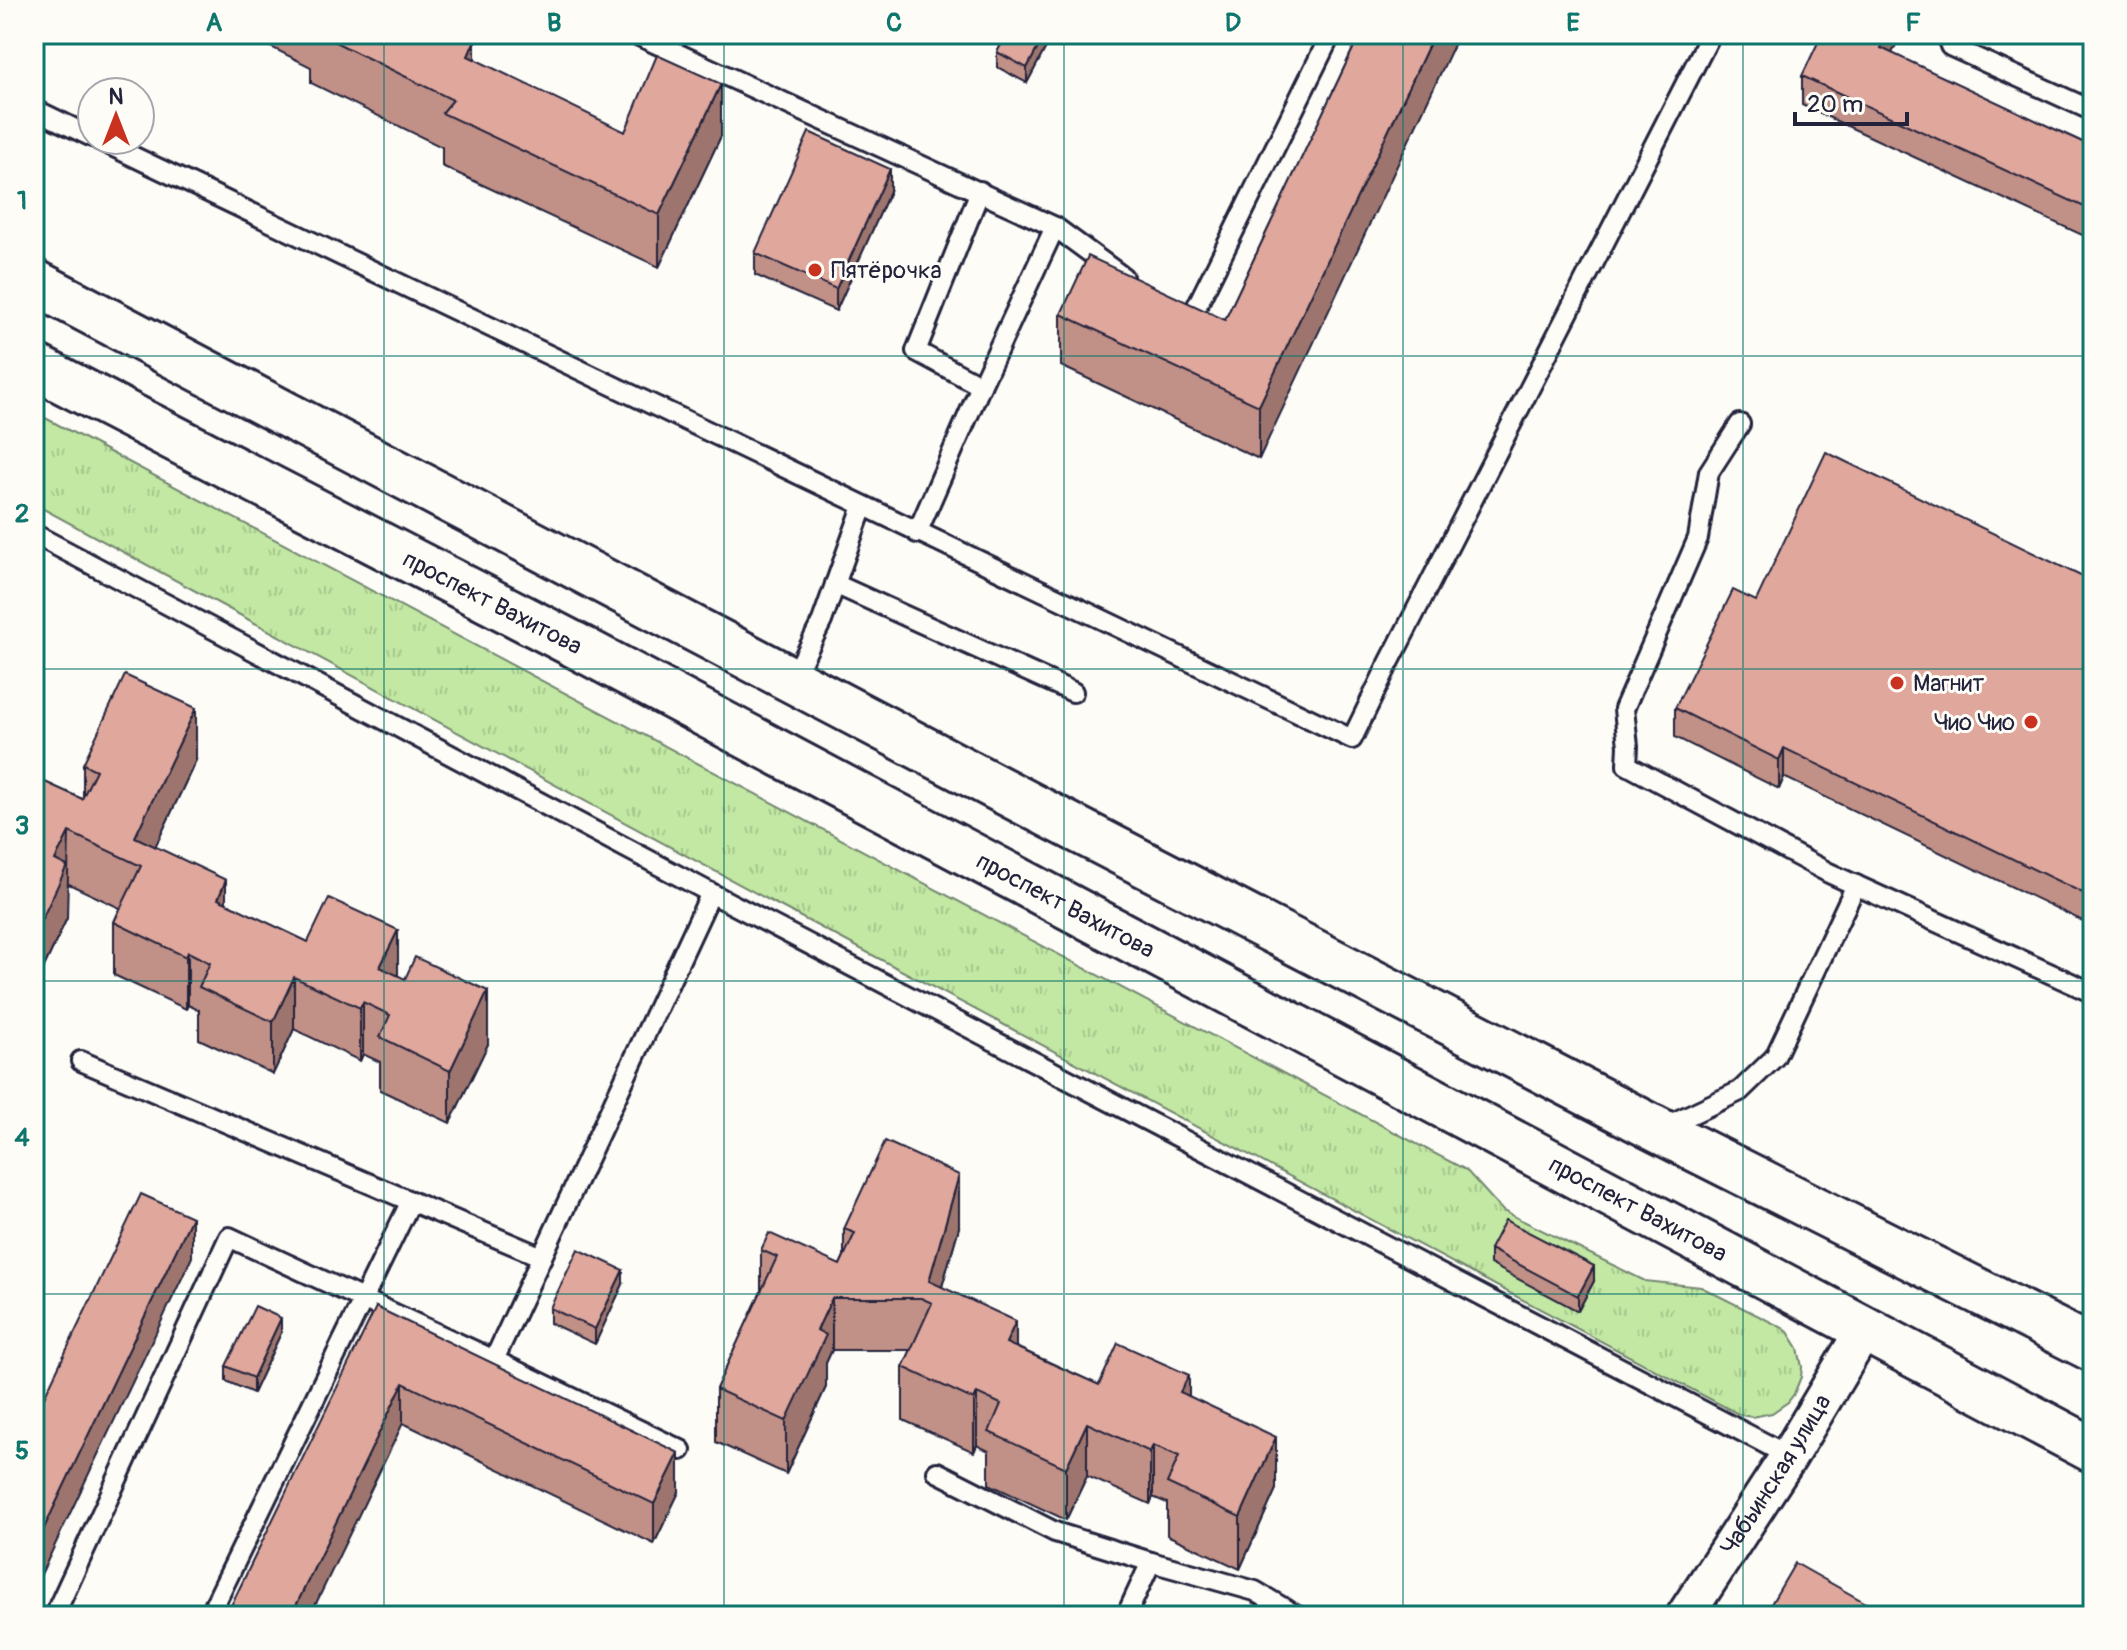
<svg xmlns="http://www.w3.org/2000/svg" width="2127" height="1650" viewBox="0 0 2127 1650" font-family="Pangolin,sans-serif">
  <defs>
    <pattern id="grass-tufts" width="24" height="20" patternUnits="userSpaceOnUse" patternTransform="scale(2)"><rect width="24" height="20" fill="#c2e8a3"/><path d="M3 7l-1-3M5 7V3M7 7l1-3M15 17l-1-3M17 17v-4M19 17l1-3" fill="none" stroke="#a6c78d"/></pattern>
  </defs>
  <rect width="100%" height="100%" fill="#fdfcf7"/>
  <filter id="ink" filterUnits="userSpaceOnUse"><feTurbulence type="fractalNoise" baseFrequency=".0125" numOctaves="2"/><feDisplacementMap in="SourceGraphic" scale="16" xChannelSelector="R" yChannelSelector="G"/><feConvolveMatrix kernelMatrix="1 2 1 2 8 2 1 2 1" color-interpolation-filters="sRGB"/></filter>
  <g filter="url(#ink)">
    <!-- grass -->
    <polygon fill="url(#grass-tufts)" stroke="#72856f" stroke-width="2" points="34,412 1466,1170 1503,1211 1645,1281 1701,1287 1783,1328 1788,1332 1798,1348 1802,1367 1801,1377 1794,1394 1788,1402 1772,1413 1752,1417 1740,1415 778,905 34,504"/>
    <g fill="none" stroke-linecap="round" stroke-linejoin="round">
      <defs>
        <g id="service">
          <polyline points="635,34 1055,227 1123,277"/>
          <polyline points="1956,34 1950,46 2093,111"/>
          <polyline points="34,109 92,137"/>
          <polyline points="99,140 1352,739 1387,667 1711,34"/>
          <polyline points="980,191 916,351 981,386"/>
          <polyline points="1186,323 1188,324 1331,34"/>
          <polyline points="1740,424 1709,472 1698,538 1624,709 1628,746 1627,765 1829,873 2093,993"/>
          <polyline points="917,533 981,386 1055,227"/>
          <polyline points="34,534 711,893 1789,1456"/>
          <polyline points="835,584 1073,692"/>
          <polyline points="792,681 822,621 863,506"/>
          <polyline points="81,1061 542,1257"/>
          <polyline points="1662,1128 1740,1091 1775,1057 1856,885"/>
          <polyline points="494,1360 681,1450"/>
          <polyline points="937,1472 1055,1532 1151,1562 1255,1591 1297,1616"/>
          <polyline points="54,1616 229,1237 494,1360 711,893"/>
          <polyline points="209,1616 411,1201"/>
          <polyline points="1126,1616 1151,1562"/>
        </g>
        <g id="minor">
          <path id="s1" d="M 1685,1616 L 1789,1456 L 1864,1330"/>
        </g>
        <g id="primary">
          <polyline points="34,282 1028,804 1658,1130 2093,1349"/>
          <path id="s2" d="M 34,366 L 575,645 L 2093,1450"/>
        </g>
      </defs>
      <!-- service casing -->
      <use href="#service" stroke="#22223b" stroke-width="24"/>
      <!-- minor casing -->
      <use href="#minor" stroke="#22223b" stroke-width="42"/>
      <!-- primary casing -->
      <use href="#primary" stroke="#22223b" stroke-width="50"/>
      <!-- service -->
      <use href="#service" stroke="#fdfcf7" stroke-width="18"/>
      <!-- minor -->
      <use href="#minor" stroke="#fdfcf7" stroke-width="36"/>
      <!-- primary -->
      <use href="#primary" stroke="#fdfcf7" stroke-width="44"/>
    </g>
    <!-- wall -->
    <g fill="#c19087" stroke="#22223b" stroke-width="2">
      <polygon points="245,34 462,34 475,60 625,132 721,136 659,267 442,166 442,147 311,83 311,67"/>
      <polygon points="1007,34 1053,34 1027,83 997,67 997,52"/>
      <polygon points="1360,34 1259,459 1061,366 1061,314 1225,320"/>
      <polygon points="1892,54 2093,147 2093,240 1802,105 1802,76"/>
      <polygon points="890,191 836,311 755,275 755,253"/>
      <polygon points="2093,582 2093,926 1784,777 1779,789 1675,737 1675,708 1756,601"/>
      <polygon points="196,760 155,847 226,903 308,942 398,976 488,1044 450,1123 380,1090 380,1062 363,1054 360,1061 294,1029 273,1074 199,1039 199,1010 188,1005 186,1009 114,975 114,922 120,908 69,884 67,887 67,918 34,988 34,777 82,799 83,796 83,764"/>
      <polygon points="959,1227 942,1287 1016,1347 1099,1385 1189,1396 1276,1489 1240,1569 1167,1535 1167,1503 1153,1497 1150,1504 1087,1476 1066,1520 989,1484 989,1451 977,1445 974,1452 903,1420 903,1367 911,1350 832,1350 826,1363 826,1387 786,1474 716,1442 716,1389 761,1292 761,1250 840,1265 844,1256 844,1229"/>
      <polygon points="1490,1249 1594,1281 1578,1311 1490,1264"/>
      <polygon points="623,1284 595,1344 550,1323 550,1308"/>
      <polygon points="376,1307 679,1492 654,1544 403,1423"/>
      <polygon points="281,1333 253,1393 226,1381 226,1366"/>
    </g>
    <!-- shaded-wall -->
    <g fill="#9d756e" stroke="#22223b" stroke-width="2">
      <polygon points="1045,34 1053,34 1027,83 1027,68"/>
      <polygon points="1434,34 1459,34 1259,459 1259,406"/>
      <polygon points="1888,34 1901,34 1881,77 1881,48"/>
      <polygon points="475,40 475,93 468,56"/>
      <polygon points="721,84 721,136 659,267 659,215"/>
      <polygon points="890,169 890,191 836,311 836,289"/>
      <polygon points="196,708 196,760 141,877 141,866 135,837"/>
      <polygon points="1784,748 1784,777 1779,789 1779,760"/>
      <polygon points="69,832 67,918 34,988 34,936 55,860"/>
      <polygon points="226,880 226,932 218,899"/>
      <polygon points="398,930 398,983 380,967"/>
      <polygon points="188,952 188,1005 186,1009 186,957"/>
      <polygon points="294,977 294,1029 273,1074 273,1022"/>
      <polygon points="488,991 488,1044 450,1123 450,1071"/>
      <polygon points="363,1002 363,1054 360,1061 360,1008"/>
      <polygon points="959,1175 959,1227 932,1321 932,1303 929,1281"/>
      <polygon points="192,1217 192,1257 34,1589 34,1549"/>
      <polygon points="1594,1266 1594,1281 1578,1311 1578,1296"/>
      <polygon points="623,1270 623,1284 595,1344 595,1329"/>
      <polygon points="832,1298 832,1350 826,1363 826,1387 786,1474 786,1421 817,1330"/>
      <polygon points="281,1318 281,1333 253,1393 253,1378"/>
      <polygon points="1016,1321 1016,1374 1006,1343"/>
      <polygon points="1189,1375 1189,1428 1180,1392"/>
      <polygon points="403,1383 403,1423 310,1616 291,1616"/>
      <polygon points="977,1393 977,1445 974,1452 974,1400"/>
      <polygon points="1087,1423 1087,1476 1066,1520 1066,1468"/>
      <polygon points="1276,1437 1276,1489 1240,1569 1240,1517"/>
      <polygon points="1153,1445 1153,1497 1150,1504 1150,1452"/>
      <polygon points="679,1453 679,1492 654,1544 654,1504"/>
    </g>
    <!-- building -->
    <g fill="#e0a79d" stroke="#22223b" stroke-width="2">
      <polygon points="319,34 462,34 475,40 468,56 625,132 657,55 721,84 659,215 442,113 453,100"/>
      <polygon points="1007,34 1045,34 1027,68 997,52"/>
      <polygon points="1360,34 1434,34 1259,406 1061,314 1088,256 1225,320"/>
      <polygon points="1822,34 1888,34 1881,48 2093,147 2093,211 1802,76"/>
      <polygon points="809,132 890,169 836,289 755,253"/>
      <polygon points="1826,452 2093,582 2093,898 1784,748 1779,760 1675,708 1733,590 1756,601"/>
      <polygon points="125,675 196,708 135,837 226,880 218,899 308,942 329,898 398,930 380,967 405,979 415,957 488,991 450,1071 380,1037 390,1015 363,1002 360,1008 294,977 273,1022 199,987 210,963 188,952 186,957 114,922 141,866 69,832 55,860 67,866 34,936 34,777 82,799 96,770 83,764"/>
      <polygon points="885,1141 959,1175 929,1281 1016,1321 1006,1343 1099,1385 1118,1343 1189,1375 1180,1392 1276,1437 1240,1517 1167,1483 1179,1456 1153,1445 1150,1452 1087,1423 1066,1468 989,1432 1001,1404 977,1393 974,1400 903,1367 932,1303 921,1298 832,1298 817,1330 826,1335 786,1421 716,1389 777,1257 761,1250 769,1233 840,1265 855,1233 844,1229"/>
      <polygon points="141,1194 192,1217 34,1549 34,1418"/>
      <polygon points="1505,1220 1594,1266 1578,1296 1490,1249"/>
      <polygon points="578,1249 623,1270 595,1329 550,1308"/>
      <polygon points="255,1306 281,1318 253,1378 226,1366"/>
      <polygon points="376,1307 679,1453 654,1504 403,1383 291,1616 226,1616"/>
      <polygon points="1795,1563 1889,1616 1764,1616"/>
    </g>
  </g>
  <!-- grid -->
  <path fill="none" stroke="#0f766e" stroke-width="2" stroke-opacity="0.55" d="M 384,34 L 384,1616M 724,34 L 724,1616M 1064,34 L 1064,1616M 1403,34 L 1403,1616M 1743,34 L 1743,1616M 34,356 L 2093,356M 34,669 L 2093,669M 34,981 L 2093,981M 34,1294 L 2093,1294"/>
  <!-- markers -->
  <g fill="#c8321e" stroke="#fdfcf7" stroke-width="3">
    <circle cx="815" cy="270" r="8"/>
    <circle cx="1897" cy="683" r="8"/>
    <circle cx="2031" cy="722" r="8"/>
  </g>
  <g text-anchor="middle" dominant-baseline="central" stroke-width="6" stroke-linejoin="round" paint-order="stroke">
    <!-- poi labels -->
    <g font-size="24" fill="#22223b" stroke="#fdfcf7" text-anchor="start">
      <text x="831" y="270">Пятёрочка</text>
      <text x="1913" y="683">Магнит</text>
      <text x="2015" y="722" text-anchor="end">Чио Чио</text>
    </g>
    <!-- street labels -->
    <g font-size="24" fill="#22223b" stroke="#fdfcf7">
      <text stroke="none"><textPath href="#s2" startOffset="516">проспект Вахитова</textPath></text>
      <text stroke="none"><textPath href="#s2" startOffset="1164">проспект Вахитова</textPath></text>
      <text stroke="none"><textPath href="#s2" startOffset="1812">проспект Вахитова</textPath></text>
      <text stroke="none"><textPath href="#s1" startOffset="168">Чабьинская улица</textPath></text>
    </g>
  </g>
  <!-- margin -->
  <rect width="2127" height="1650" fill="none" stroke="#fdfcf7" stroke-width="88"/>
  <!-- north arrow -->
  <g transform="translate(116 116)"><circle r="38" fill="#fdfcf7" stroke="#a5a5ac" stroke-width="2"/>
  <path d="M0-6L14 30L0 20L-14 30Z" fill="#c8321e"/>
  <text y="-12" font-size="22" font-weight="bold" text-anchor="middle" fill="#22223b">N</text>
  </g>
  <!-- scale -->
  <path d="M1795 112v12h112v-12" fill="none" stroke="#22223b" stroke-width="4"/>
  <text x="1807" y="112" font-size="24" fill="#22223b" stroke="#fdfcf7" stroke-width="6" paint-order="stroke">20 m</text>
  <rect x="44" y="44" width="2039" height="1562" fill="none" stroke="#0f766e" stroke-width="3"/>
  <g font-size="26" text-anchor="middle" font-weight="bold" fill="#0f766e">
    <text x="214" y="31">A</text>
    <text x="554" y="31">B</text>
    <text x="894" y="31">C</text>
    <text x="1233" y="31">D</text>
    <text x="1573" y="31">E</text>
    <text x="1913" y="31">F</text>
    <text x="22" y="209">1</text>
    <text x="22" y="522">2</text>
    <text x="22" y="834">3</text>
    <text x="22" y="1146">4</text>
    <text x="22" y="1459">5</text>
  </g>
</svg>
